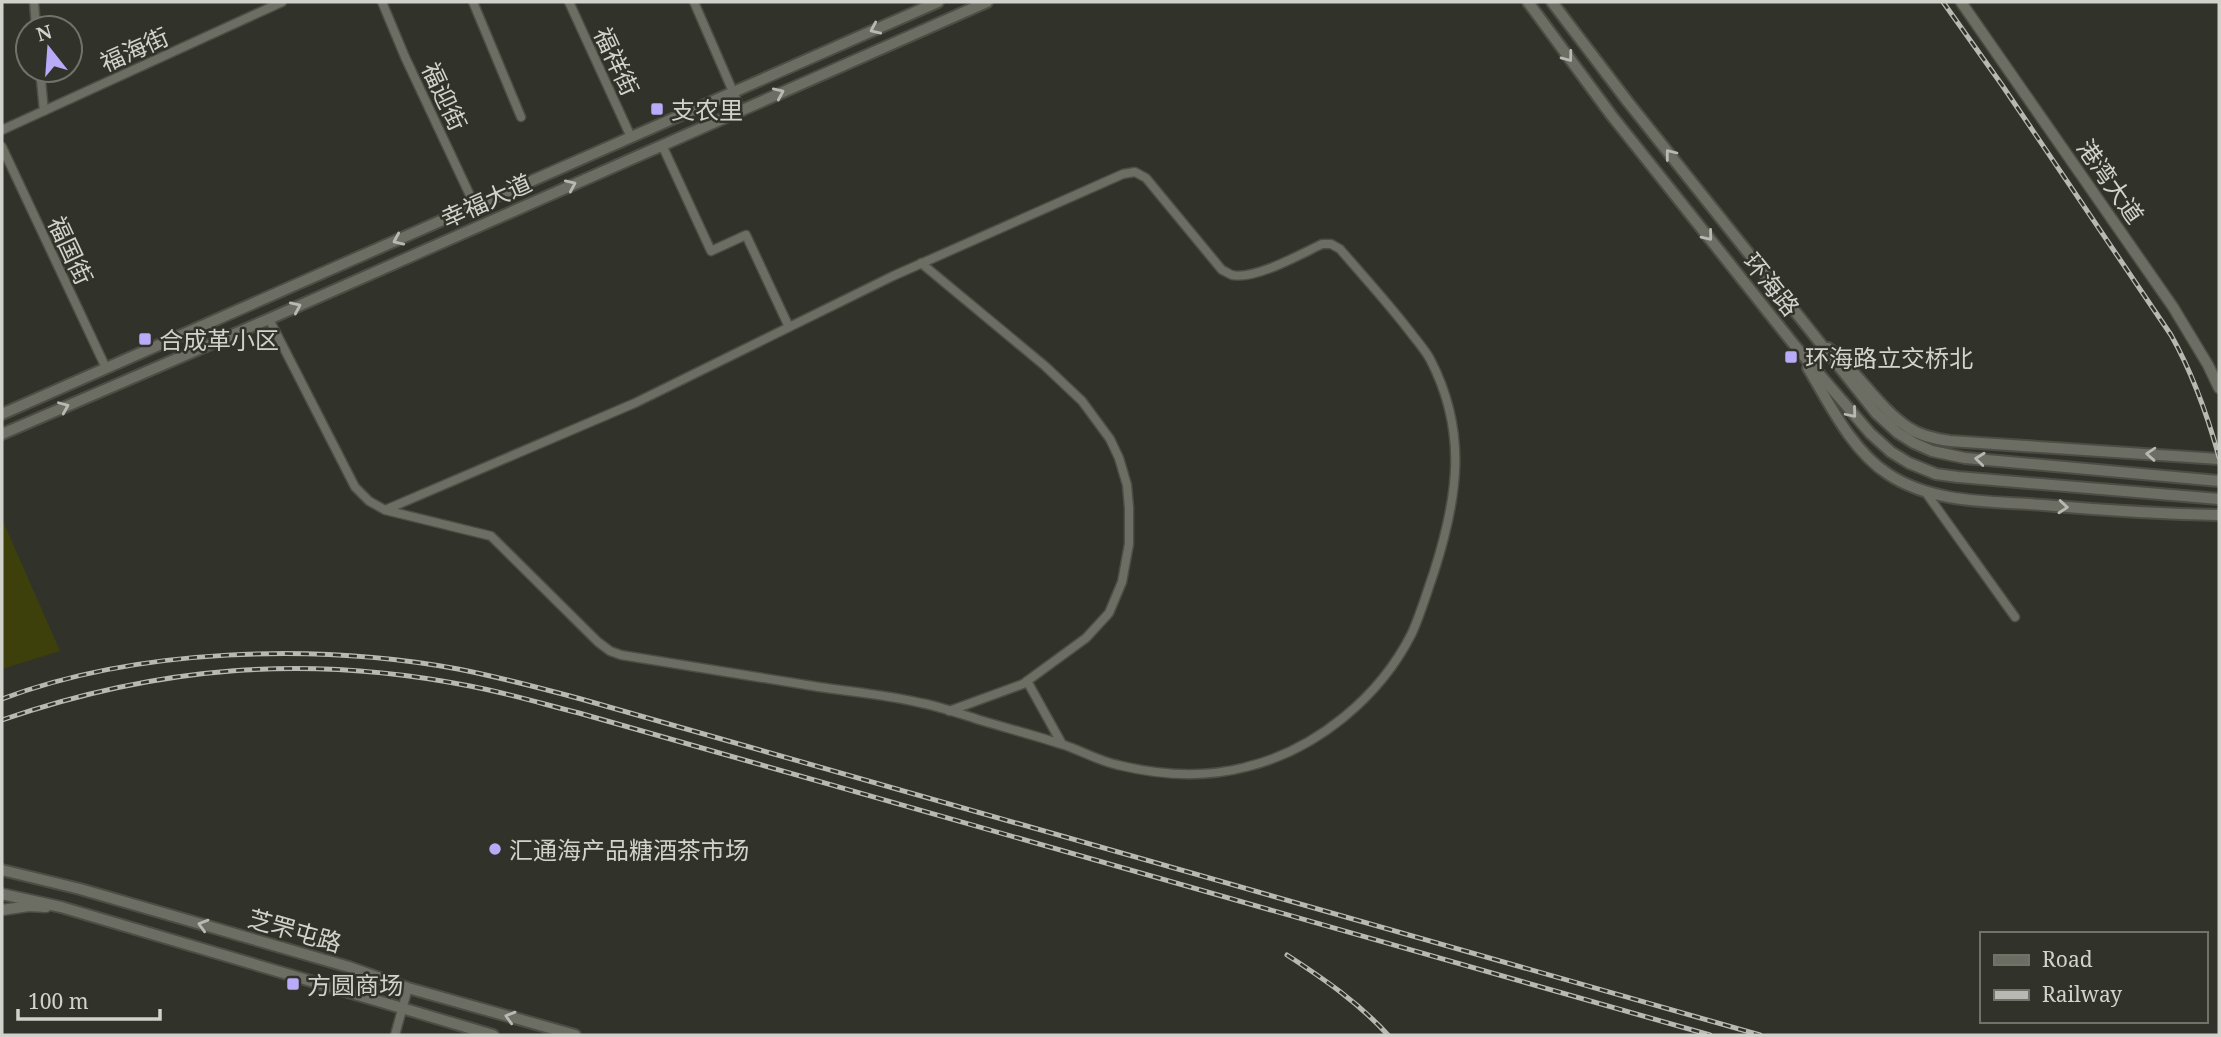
<svg xmlns="http://www.w3.org/2000/svg" width="2221" height="1037" viewBox="0 0 2221 1037" font-family="'Noto Serif','Noto Sans SC',serif">
  <rect width="100%" height="100%" fill="#313229"/>
  <!-- green -->
  <polygon fill="#3d400b" points="2,519 60,651 2,669"/>
  <g fill="none" stroke-linecap="round" stroke-linejoin="round">
    <defs>
      <g id="minor">
        <polyline points="34,2 36,28"/>
        <polyline points="382,2 405,57 475,206"/>
        <polyline points="473,2 521,117"/>
        <polyline points="569,2 631,137"/>
        <polyline points="694,2 741,110"/>
        <polyline points="40,70 44,111"/>
        <polyline points="2,130 282,2"/>
        <polyline points="662,145 711,251 746,235 789,327"/>
        <polyline points="2,147 106,368"/>
        <polyline points="921,263 1045,366 1082,401 1110,439 1119,458 1127,485 1129,508 1129,544 1122,582 1109,613 1086,638 1023,684 949,711"/>
        <path d="M 269,319 L 355,487 L 369,501 L 385,510 L 491,536 L 598,642 L 610,651 L 621,655 C 687,666 753,676 819,687 C 853,692 888,695 921,703 C 942,707 963,715 983,721 C 1010,729 1037,736 1064,745 C 1082,751 1099,761 1118,765 C 1159,775 1205,778 1246,767 C 1316,750 1380,697 1412,633 C 1421,613 1427,592 1434,572 C 1458,497 1468,432 1430,359 C 1425,350 1417,341 1411,333 C 1389,304 1364,277 1340,249 L 1331,244 L 1322,244 C 1301,254 1255,280 1232,275 C 1229,274 1225,271 1222,270 L 1146,178 L 1135,172 L 1123,174 L 893,276 L 635,403 L 385,510"/>
        <polyline points="1924,490 2015,617"/>
        <polyline points="1027,681 1062,744"/>
        <polyline points="395,1035 408,988"/>
      </g>
      <g id="tertiary">
        <polyline points="1961,2 2173,307 2208,365 2219,388"/>
        <polyline points="2,910 29,906 46,907"/>
      </g>
      <g id="secondary">
        <polyline points="1528,2 1612,116 1796,347 1870,433 1891,452 1909,463 1936,474 1958,477 2219,499"/>
        <polyline points="1552,2 1628,102 1876,413 1898,433 1914,443 1932,451 1965,458 2219,481"/>
        <path d="M 1828,348 C 1858,371 1878,408 1909,428 C 1921,436 1935,439 1950,441 L 2219,459"/>
        <path d="M 1808,368 C 1829,403 1852,451 1888,474 C 1933,504 1992,501 2043,505 C 2102,510 2160,514 2219,515"/>
        <polyline points="2,414 938,2"/>
        <polyline points="2,434 269,319 987,2"/>
        <polyline points="2,870 80,889 349,967 408,988 575,1035"/>
        <polyline points="2,894 61,907 493,1035"/>
      </g>
    </defs>
    <!-- minor casing -->
    <use href="#minor" stroke="#4d4d45" stroke-width="11"/>
    <!-- tertiary casing -->
    <use href="#tertiary" stroke="#4d4d45" stroke-width="13"/>
    <!-- secondary casing -->
    <use href="#secondary" stroke="#4d4d45" stroke-width="14"/>
    <!-- minor -->
    <use href="#minor" stroke="#6c6d63" stroke-width="8"/>
    <!-- tertiary -->
    <use href="#tertiary" stroke="#6c6d63" stroke-width="10"/>
    <!-- secondary -->
    <use href="#secondary" stroke="#6c6d63" stroke-width="10"/>
    <defs>
      <g id="rail">
        <path d="M 1943,2 L 2002,85 L 2171,335 C 2193,374 2207,414 2219,457"/>
        <path d="M 2,699 C 137,648 316,643 458,669 C 499,677 540,688 581,699 L 1760,1035"/>
        <path d="M 2,720 C 159,666 307,654 470,686 C 507,693 543,704 579,713 L 1710,1035"/>
        <path d="M 1287,955 C 1324,979 1359,1003 1388,1035"/>
      </g>
    </defs>
    <!-- rail casing -->
    <use href="#rail" stroke="#b8b9b2" stroke-width="5"/>
    <!-- rail -->
    <use href="#rail" stroke="#313229" stroke-width="2.5" stroke-dasharray="8" stroke-linecap="butt"/>
  </g>
  <!-- one-way arrows -->
  <defs><path id="oneway-chevron" d="M-2-3.5L2.5 0L-2 3.5" fill="none" stroke-width="1.6" stroke-linecap="round" stroke-linejoin="round" transform="scale(1.75)"/></defs>
  <g stroke="#b8b9b2">
    <use href="#oneway-chevron" transform="translate(875 29) rotate(156)"/>
    <use href="#oneway-chevron" transform="translate(1568 57) rotate(53)"/>
    <use href="#oneway-chevron" transform="translate(779 93) rotate(-24)"/>
    <use href="#oneway-chevron" transform="translate(1670 154) rotate(-128)"/>
    <use href="#oneway-chevron" transform="translate(571 185) rotate(-24)"/>
    <use href="#oneway-chevron" transform="translate(1708 236) rotate(51)"/>
    <use href="#oneway-chevron" transform="translate(398 240) rotate(156)"/>
    <use href="#oneway-chevron" transform="translate(296 307) rotate(-24)"/>
    <use href="#oneway-chevron" transform="translate(64 407) rotate(-23)"/>
    <use href="#oneway-chevron" transform="translate(1852 413) rotate(50)"/>
    <use href="#oneway-chevron" transform="translate(2151 454) rotate(-176)"/>
    <use href="#oneway-chevron" transform="translate(1980 459) rotate(-174)"/>
    <use href="#oneway-chevron" transform="translate(2063 507) rotate(5)"/>
    <use href="#oneway-chevron" transform="translate(203 925) rotate(-164)"/>
    <use href="#oneway-chevron" transform="translate(510 1017) rotate(-164)"/>
  </g>
  <!-- markers -->
  <g fill="#b9abf7" stroke="#313229" stroke-width="2.5">
    <rect x="650" y="102" width="14" height="14" rx="3.5"/>
    <rect x="138" y="332" width="14" height="14" rx="3.5"/>
    <rect x="1784" y="350" width="14" height="14" rx="3.5"/>
    <circle cx="495" cy="849" r="7"/>
    <rect x="286" y="977" width="14" height="14" rx="3.5"/>
  </g>
  <g text-anchor="middle" dominant-baseline="central" stroke-width="5" stroke-linejoin="round" paint-order="stroke">
    <!-- street labels -->
    <g font-size="24" fill="#d1d2cc" stroke="#313229">
      <text transform="translate(134 49) rotate(-24)">福海街</text>
      <text transform="translate(617 61) rotate(65)">福祥街</text>
      <text transform="translate(445 96) rotate(65)">福迎街</text>
      <text transform="translate(2111 181) rotate(55)">港湾大道</text>
      <text transform="translate(486 200) rotate(-24)">幸福大道</text>
      <text transform="translate(71 250) rotate(65)">福国街</text>
      <text transform="translate(1772 284) rotate(51)">环海路</text>
      <text transform="translate(295 930) rotate(16)">芝罘屯路</text>
    </g>
    <!-- poi labels -->
    <g font-size="24" fill="#d1d2cc" stroke="#313229" text-anchor="start">
      <text x="671" y="109">支农里</text>
      <text x="159" y="339">合成革小区</text>
      <text x="1805" y="357">环海路立交桥北</text>
      <text x="509" y="849">汇通海产品糖酒茶市场</text>
      <text x="307" y="984">方圆商场</text>
    </g>
  </g>
  <!-- border -->
  <rect width="2221" height="1037" fill="none" stroke="#d1d2cc" stroke-width="7"/>
  <!-- legend -->
  <rect x="1980" y="932" width="228" height="91" fill="#313229" stroke="#71726a" stroke-width="2"/>
  <rect x="1994" y="955" width="35" height="10" fill="#6c6d63" stroke="#71726a" stroke-width="2"/>
  <text x="2042" y="967" font-size="21" fill="#d1d2cc">Road</text>
  <rect x="1994" y="990" width="35" height="10" fill="#b8b9b2" stroke="#71726a" stroke-width="2"/>
  <text x="2042" y="1002" font-size="21" fill="#d1d2cc">Railway</text>
  <!-- north arrow -->
  <g transform="translate(49 49) rotate(343)"><circle r="33" fill="#313229" stroke="#71726a" stroke-width="2"/>
  <path d="M0-5L12 26L0 18L-12 26Z" fill="#b9abf7"/>
  <text y="-10" font-size="19" font-weight="bold" text-anchor="middle" fill="#d1d2cc">N</text>
  </g>
  <!-- scale -->
  <path d="M18 1009v10h142v-10" fill="none" stroke="#d1d2cc" stroke-width="3.5"/>
  <text x="28" y="1009" font-size="21" fill="#d1d2cc" stroke="#313229" stroke-width="5" paint-order="stroke">100 m</text>
</svg>
